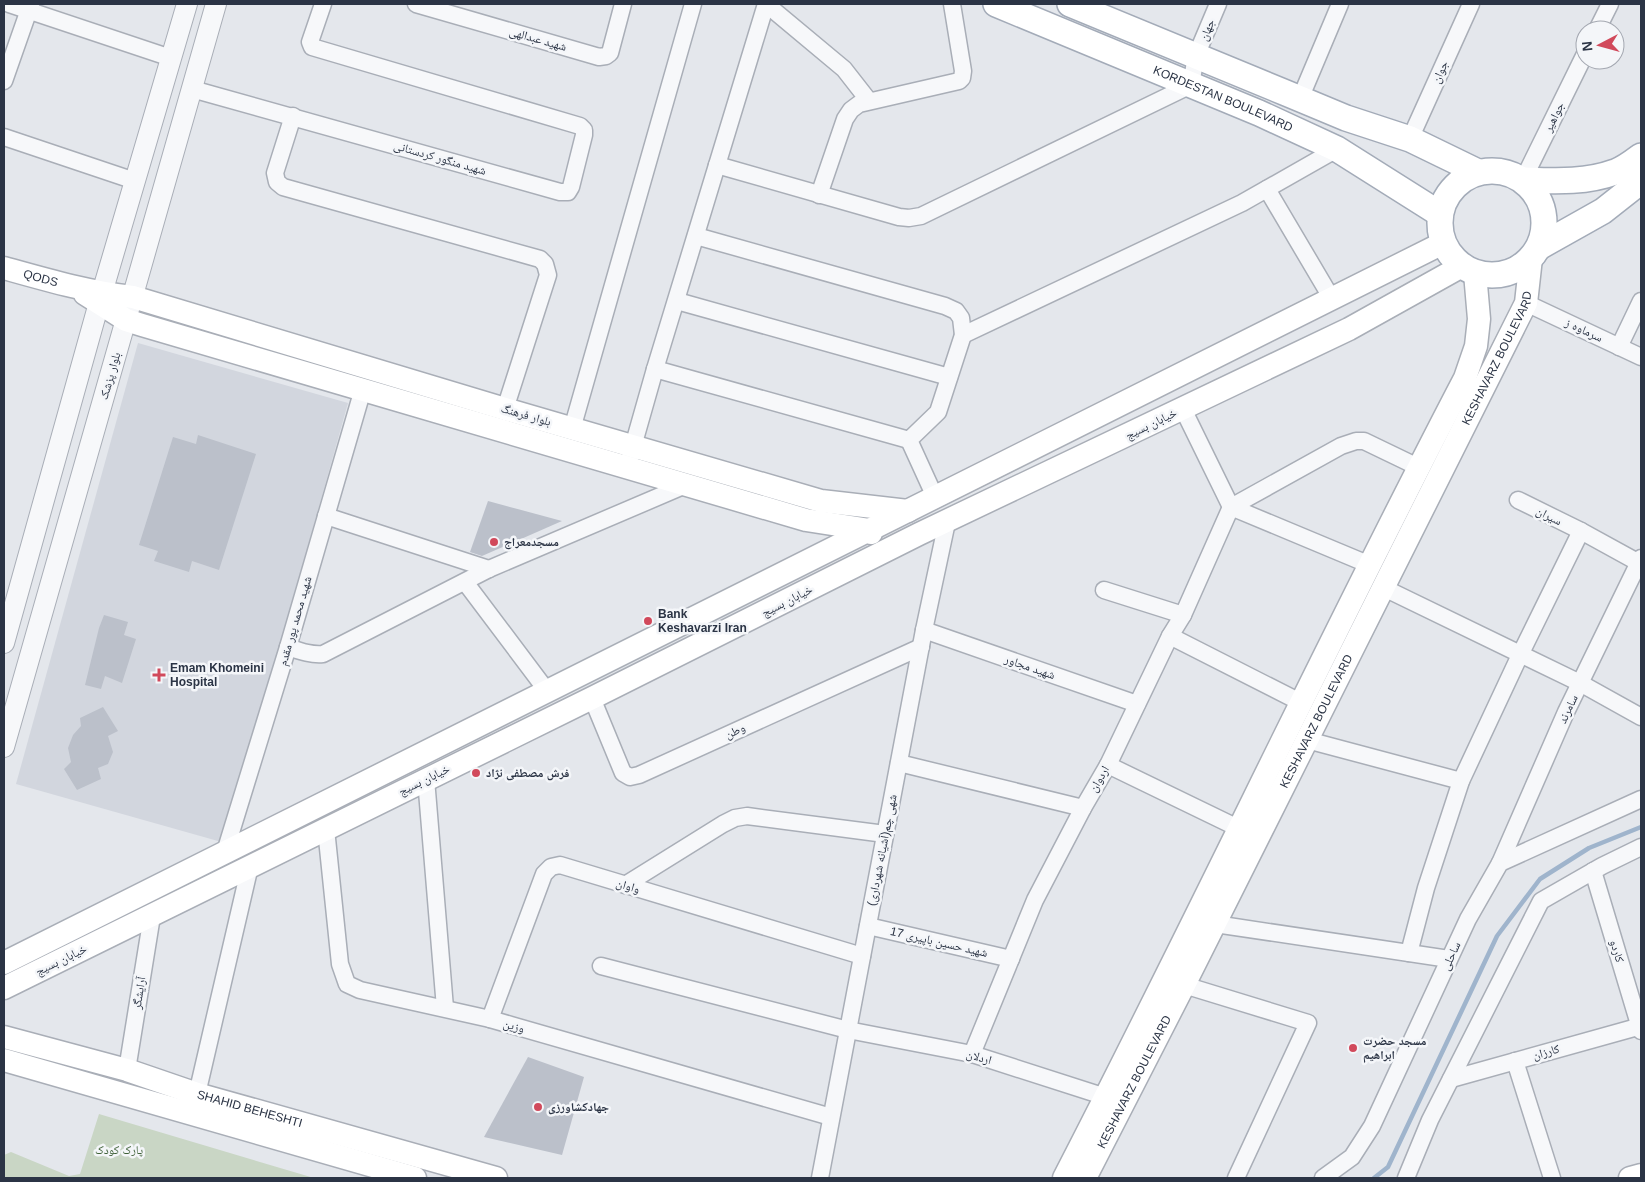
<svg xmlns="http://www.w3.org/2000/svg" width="1645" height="1182" viewBox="0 0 1645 1182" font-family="Helvetica,'Noto Naskh Arabic',sans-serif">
  <rect width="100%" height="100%" fill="#e4e7ec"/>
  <!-- built -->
  <polygon fill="#d2d6de" points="138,343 348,403 225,843 16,784"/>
  <!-- green -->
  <polygon fill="#c9d6c5" points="99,1114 314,1178 4,1178 4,1155 11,1152 69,1176 80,1174"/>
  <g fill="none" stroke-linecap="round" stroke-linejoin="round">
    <!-- stream -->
    <polyline stroke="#9fb4cc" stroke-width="4.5" points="1374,1178 1388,1167 1497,936 1540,879 1589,848 1641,827"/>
  </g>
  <!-- building -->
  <g fill="#bbc0ca">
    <polygon points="198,435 256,454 219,570 192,561 189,572 154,561 158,551 139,545 173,437 196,444"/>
    <polygon points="488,501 562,521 482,556 470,552"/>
    <polygon points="104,615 128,622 124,635 136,639 122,683 105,676 101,689 85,685 99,628"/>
    <polygon points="103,707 118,731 108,736 113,752 108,764 98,768 101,779 77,790 64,769 71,762 68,748 73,735 81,726 80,718"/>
    <polygon points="528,1057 584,1077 562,1155 484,1137"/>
  </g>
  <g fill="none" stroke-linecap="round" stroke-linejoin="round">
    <defs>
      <g id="minor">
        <polyline points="9,4 171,58"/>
        <polyline points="416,4 599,57 606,56 610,53 623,4"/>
        <polyline points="766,4 844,69 869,101"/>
        <polyline points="1597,30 1610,4"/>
        <polyline points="4,81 31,4"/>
        <polyline points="192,89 560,192 568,192 571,187 584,135 584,130 580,126 312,47 310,42 323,4"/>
        <polyline points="1300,99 1340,4"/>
        <polyline points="293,116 275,173 277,182 283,187 540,259 545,264 548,275 505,409"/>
        <polyline points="4,137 135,181"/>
        <polyline points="1410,139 1471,4"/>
        <polyline points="717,165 899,217 909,218 921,216 1191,85 1196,56 1218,4"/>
        <polyline points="1523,180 1585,54"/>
        <polyline points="1267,189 1332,299"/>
        <polyline points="819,195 845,119 851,110 859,104 959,81 962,78 963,71 952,4"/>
        <polyline points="696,236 945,306 956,311 961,318 963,335 938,412 909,440 935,497"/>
        <polyline points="677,301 949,377"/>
        <polyline points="1526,303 1641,357"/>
        <polyline points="963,335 1242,203 1337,149"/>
        <polyline points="1619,347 1641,301"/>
        <polyline points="655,369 909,440"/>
        <polyline points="1183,409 1231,507 1370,565"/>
        <polyline points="572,429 693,4"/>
        <polyline points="630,457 655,369 766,4"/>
        <polyline points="1518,500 1581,531"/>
        <polyline points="1231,507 1341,446 1356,441 1364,441 1418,467"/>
        <polyline points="326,516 489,569"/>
        <polyline points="465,582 547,691"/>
        <polyline points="1384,588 1580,683 1641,717"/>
        <polyline points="1104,590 1183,615"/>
        <polyline points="924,630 1137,704"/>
        <polyline points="1170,636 1300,702"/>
        <path d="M 288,647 C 300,651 310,655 323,654 L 489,569 L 688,484"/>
        <polyline points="592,698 623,773 630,777 639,775 921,647"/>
        <polyline points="1307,740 1461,781"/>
        <polyline points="899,763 1083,808"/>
        <polyline points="1108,765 1238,828"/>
        <polyline points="426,779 445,1008"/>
        <polyline points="326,829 340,964 347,984 360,990 490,1019 831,1117"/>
        <polyline points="225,852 288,647 363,389"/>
        <polyline points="1500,863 1566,712 1641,558"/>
        <polyline points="1593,871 1641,1031"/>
        <polyline points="625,885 723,824 735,818 747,816 885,834"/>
        <polyline points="1215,924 1449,959"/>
        <polyline points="868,926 1011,959"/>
        <polyline points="1409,953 1426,888 1461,781 1520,655 1581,531 1641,564"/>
        <polyline points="601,966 848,1030 972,1054 1106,1097"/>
        <polyline points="1184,985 1308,1023 1236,1178"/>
        <polyline points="490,1019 544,874 551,867 560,865 862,956"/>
        <polyline points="972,1054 1035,900 1083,808 1108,765 1170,636 1183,615 1231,507"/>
        <polyline points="1515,1061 1552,1178"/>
        <polyline points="127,1070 152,916"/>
        <polyline points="1451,1079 1641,1026"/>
        <polyline points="197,1094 250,866"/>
        <polyline points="820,1178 924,630 947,522"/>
        <polyline points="1323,1178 1352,1157 1372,1126 1468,919 1500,863 1641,799"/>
        <polyline points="1406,1178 1430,1120 1541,901 1602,866 1641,847"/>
      </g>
      <g id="tertiary">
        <polyline points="4,643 99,303 187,4"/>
        <polyline points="4,747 216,4"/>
      </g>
      <g id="secondary">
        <path id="s1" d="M 4,268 C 47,280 88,292 133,297 L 505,409 L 821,501 L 908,511"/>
        <polyline points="85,294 126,320 142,325 806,520 870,530 871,533"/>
        <polyline points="4,963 1443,243"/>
        <polyline points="4,988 592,698 919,534 1349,329 1462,266"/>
        <path id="s2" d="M 4,1037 L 127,1070 L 197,1094 L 496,1178"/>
        <polyline points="4,1060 415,1178"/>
        <path d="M 1064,1178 C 1201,913 1327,642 1465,378 L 1476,346 L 1479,319 L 1475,273"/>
        <path id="s3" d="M 1085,1178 L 1184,985 L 1526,303 L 1531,258"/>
        <polyline points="1630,1178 1641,1175"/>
      </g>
      <g id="primary">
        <path id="s4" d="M 996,4 L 1259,113 L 1337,149 L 1440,214"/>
        <polyline points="1070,4 1286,93 1346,118 1410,139 1478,172"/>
        <circle cx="1492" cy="223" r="52"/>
        <path d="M 1523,180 C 1554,181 1585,183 1615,172 C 1624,169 1633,162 1641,156"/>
        <polyline points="1539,247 1603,211 1641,181"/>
      </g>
    </defs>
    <!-- minor casing -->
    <use href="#minor" stroke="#a9aeb7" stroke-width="19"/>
    <!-- tertiary casing -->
    <use href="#tertiary" stroke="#a9aeb7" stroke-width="22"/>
    <!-- secondary casing -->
    <use href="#secondary" stroke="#a9aeb7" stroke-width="25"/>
    <!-- primary casing -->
    <use href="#primary" stroke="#a3abb8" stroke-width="28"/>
    <!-- minor -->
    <use href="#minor" stroke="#f7f8fa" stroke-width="16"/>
    <!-- tertiary -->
    <use href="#tertiary" stroke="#f7f8fa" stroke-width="20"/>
    <!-- secondary -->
    <use href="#secondary" stroke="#fff" stroke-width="22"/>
    <!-- primary -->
    <use href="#primary" stroke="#fff" stroke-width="25"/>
  </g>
  <!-- markers -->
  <g fill="#d1495b" stroke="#f4f6f9" stroke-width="2">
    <circle cx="494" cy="542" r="5"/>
    <circle cx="648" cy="621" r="5"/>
    <path d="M156.5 667.5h5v5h5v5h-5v5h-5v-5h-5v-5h5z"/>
    <circle cx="476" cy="773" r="5"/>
    <circle cx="1353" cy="1048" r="5"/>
    <circle cx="538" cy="1107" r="5"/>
  </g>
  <g text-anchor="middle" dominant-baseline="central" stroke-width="5" stroke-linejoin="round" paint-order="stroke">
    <!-- street labels -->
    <g font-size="12" fill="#2b3445" stroke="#f4f6f9">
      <text transform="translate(1207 30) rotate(-68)">جهان</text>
      <text transform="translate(538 39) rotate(16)">شهید عبدالهی</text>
      <text transform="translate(1440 72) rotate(-66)">جوان</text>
      <text stroke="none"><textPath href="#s4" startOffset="246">KORDESTAN BOULEVARD</textPath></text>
      <text transform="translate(1554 117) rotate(-64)">جواهیر</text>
      <text transform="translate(440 158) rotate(16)">شهید منگور کردستانی</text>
      <text stroke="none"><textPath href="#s1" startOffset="38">QODS</textPath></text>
      <text transform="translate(1584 330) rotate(25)">سرماوه ز</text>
      <text stroke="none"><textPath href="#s3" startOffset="918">KESHAVARZ BOULEVARD</textPath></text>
      <text transform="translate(110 376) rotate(-74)">بلوار پزشک</text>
      <text transform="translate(526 415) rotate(16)">بلوار فرهنگ</text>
      <text transform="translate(1151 424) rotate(-26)">خیابان بسیج</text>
      <text transform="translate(1549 516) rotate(27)">سیران</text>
      <text transform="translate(787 601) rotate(-27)">خیابان بسیج</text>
      <text transform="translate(295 621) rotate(-74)">شهید محمد پور مقدم</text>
      <text transform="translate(1030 667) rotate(19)">شهید مجاور</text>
      <text transform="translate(1568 709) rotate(-65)">سامرند</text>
      <text stroke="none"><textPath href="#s3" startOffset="512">KESHAVARZ BOULEVARD</textPath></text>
      <text transform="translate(735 731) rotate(-24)">وطن</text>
      <text transform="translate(1099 779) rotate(-60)">اردوان</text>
      <text transform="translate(424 780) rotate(-26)">خیابان بسیج</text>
      <text transform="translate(882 850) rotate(-79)">شهی چم(آشیانه شهرداری)</text>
      <text transform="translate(628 886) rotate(17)">واوان</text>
      <text transform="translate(939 942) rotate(13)">شهید حسین باپیری 17</text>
      <text transform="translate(1617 951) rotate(73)">کاردو</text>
      <text transform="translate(1451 956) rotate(-65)">ساحلی</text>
      <text transform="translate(61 960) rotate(-26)">خیابان بسیج</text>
      <text transform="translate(139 993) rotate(-81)">آرایشگر</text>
      <text transform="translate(514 1026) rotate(16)">وزین</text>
      <text transform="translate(1546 1052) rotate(-16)">کارزان</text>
      <text transform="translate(979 1057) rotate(16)">اردلان</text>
      <text stroke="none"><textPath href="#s3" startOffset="108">KESHAVARZ BOULEVARD</textPath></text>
      <text stroke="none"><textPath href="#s2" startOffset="256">SHAHID BEHESHTI</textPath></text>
    </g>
    <!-- poi labels -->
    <g font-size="12" font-weight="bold" fill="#2b3445" stroke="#f4f6f9" text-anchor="start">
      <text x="504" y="542">مسجدمعراج</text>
      <text x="658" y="614">Bank<tspan x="658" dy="14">Keshavarzi Iran</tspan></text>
      <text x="170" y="668">Emam Khomeini<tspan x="170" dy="14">Hospital</tspan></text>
      <text x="486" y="773">فرش مصطفی نژاد</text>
      <text x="1363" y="1041">مسجد حضرت<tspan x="1363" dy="14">ابراهیم</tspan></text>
      <text x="548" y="1107">جهادکشاورزی</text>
    </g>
    <!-- park labels -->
    <g font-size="12" fill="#3f6138" stroke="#f4f6f9">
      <text x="119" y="1150">پارک کودک</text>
    </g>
  </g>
  <!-- border -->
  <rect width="1645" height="1182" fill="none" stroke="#2b3445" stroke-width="10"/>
  <!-- north arrow -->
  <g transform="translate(1600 45) rotate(264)"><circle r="24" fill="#f4f6f9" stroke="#a4a8b1"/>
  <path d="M0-4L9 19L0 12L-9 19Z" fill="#d1495b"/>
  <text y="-8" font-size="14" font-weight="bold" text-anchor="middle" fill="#2b3445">N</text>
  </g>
</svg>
